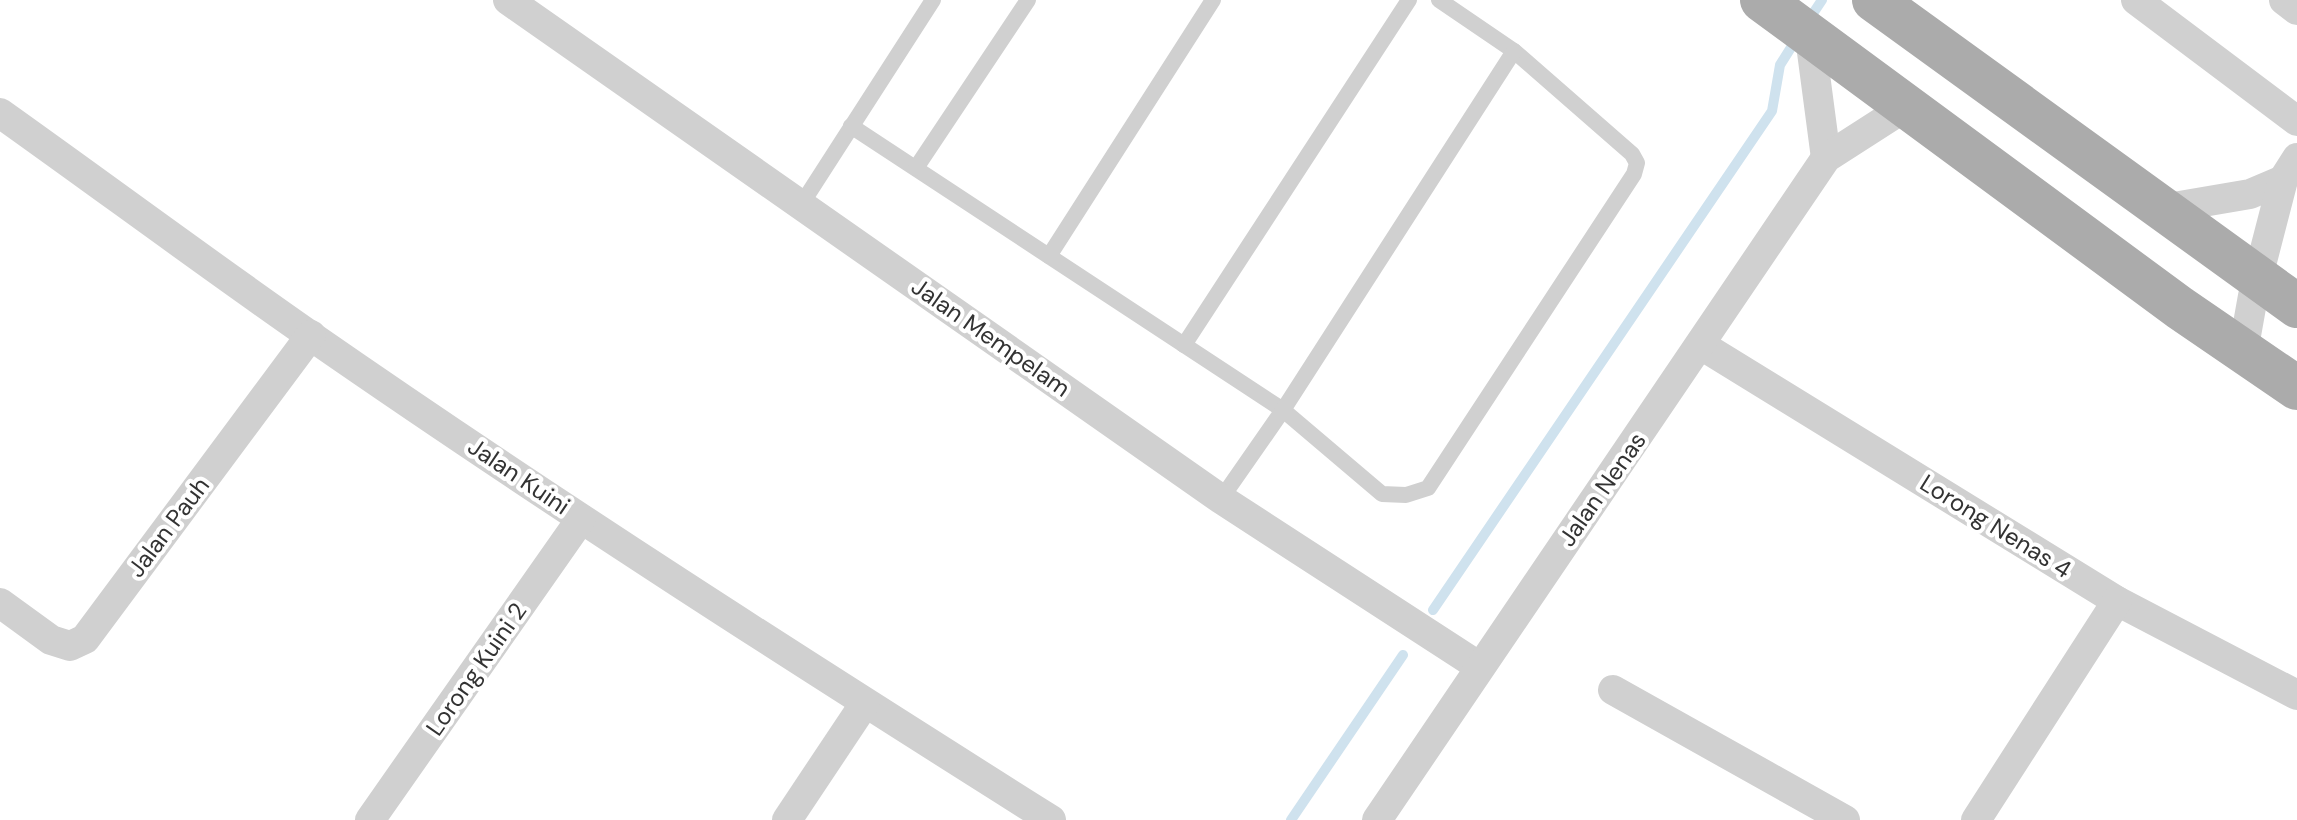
<svg xmlns="http://www.w3.org/2000/svg" width="2297" height="820" viewBox="0 0 2297 820" font-family="'DM Sans',sans-serif">
  <rect width="100%" height="100%" fill="#fff"/>
  <g fill="none" stroke-linecap="round" stroke-linejoin="round">
    <!-- stream -->
    <g stroke="#cfe2ee" stroke-width="10">
      <polyline points="1808,21 1822,0"/>
      <polyline points="1433,610 1772,111 1780,65 1797,38"/>
      <polyline points="1291,820 1403,655"/>
    </g>
    <!-- service -->
    <g stroke="#d0d0d0" stroke-width="16">
      <polyline points="851,126 1283,410 1382,494 1406,495 1428,488 1634,174 1637,163 1632,154 1514,51 1439,0"/>
      <polyline points="916,168 1028,0"/>
      <polyline points="801,205 933,0"/>
      <polyline points="1049,256 1213,0"/>
      <polyline points="1184,345 1409,0"/>
      <polyline points="1221,499 1283,410 1514,51"/>
    </g>
    <!-- minor -->
    <g stroke="#d0d0d0" stroke-width="30">
      <polyline points="508,0 1221,499 1480,667"/>
      <polyline points="2136,0 2297,121"/>
      <polyline points="2284,0 2297,10"/>
      <polyline points="1810,37 1826,158"/>
      <path d="M 0,113 C 104,187 206,263 311,336 C 553,504 802,663 1051,820"/>
      <polyline points="2162,209 2250,194 2283,180"/>
      <polyline points="1701,345 2117,601 2297,695"/>
      <polyline points="2243,352 2253,296 2283,180 2297,158"/>
      <polyline points="0,603 51,640 70,646 85,639 311,335"/>
      <polyline points="1613,690 1845,820"/>
      <polyline points="370,820 581,519"/>
      <polyline points="787,820 865,703"/>
      <polyline points="1377,820 1826,158 1907,106"/>
      <polyline points="1976,820 2117,601"/>
    </g>
    <!-- primary -->
    <g stroke="#ababab" stroke-width="44">
      <polyline points="1762,0 2180,308 2297,388"/>
      <polyline points="1874,0 2297,306"/>
    </g>
  </g>
  <g text-anchor="middle" dominant-baseline="central" stroke-width="8" stroke-linejoin="round" paint-order="stroke">
    <!-- street labels -->
    <g font-size="24" fill="#333" stroke="#fff">
      <text transform="translate(991 337) rotate(35)">Jalan Mempelam</text>
      <text transform="translate(519 476) rotate(34)">Jalan Kuini</text>
      <text transform="translate(1602 489) rotate(-55)">Jalan Nenas</text>
      <text transform="translate(1996 526) rotate(32)">Lorong Nenas 4</text>
      <text transform="translate(168 527) rotate(-53)">Jalan Pauh</text>
      <text transform="translate(476 669) rotate(-55)">Lorong Kuini 2</text>
    </g>
  </g>
</svg>
